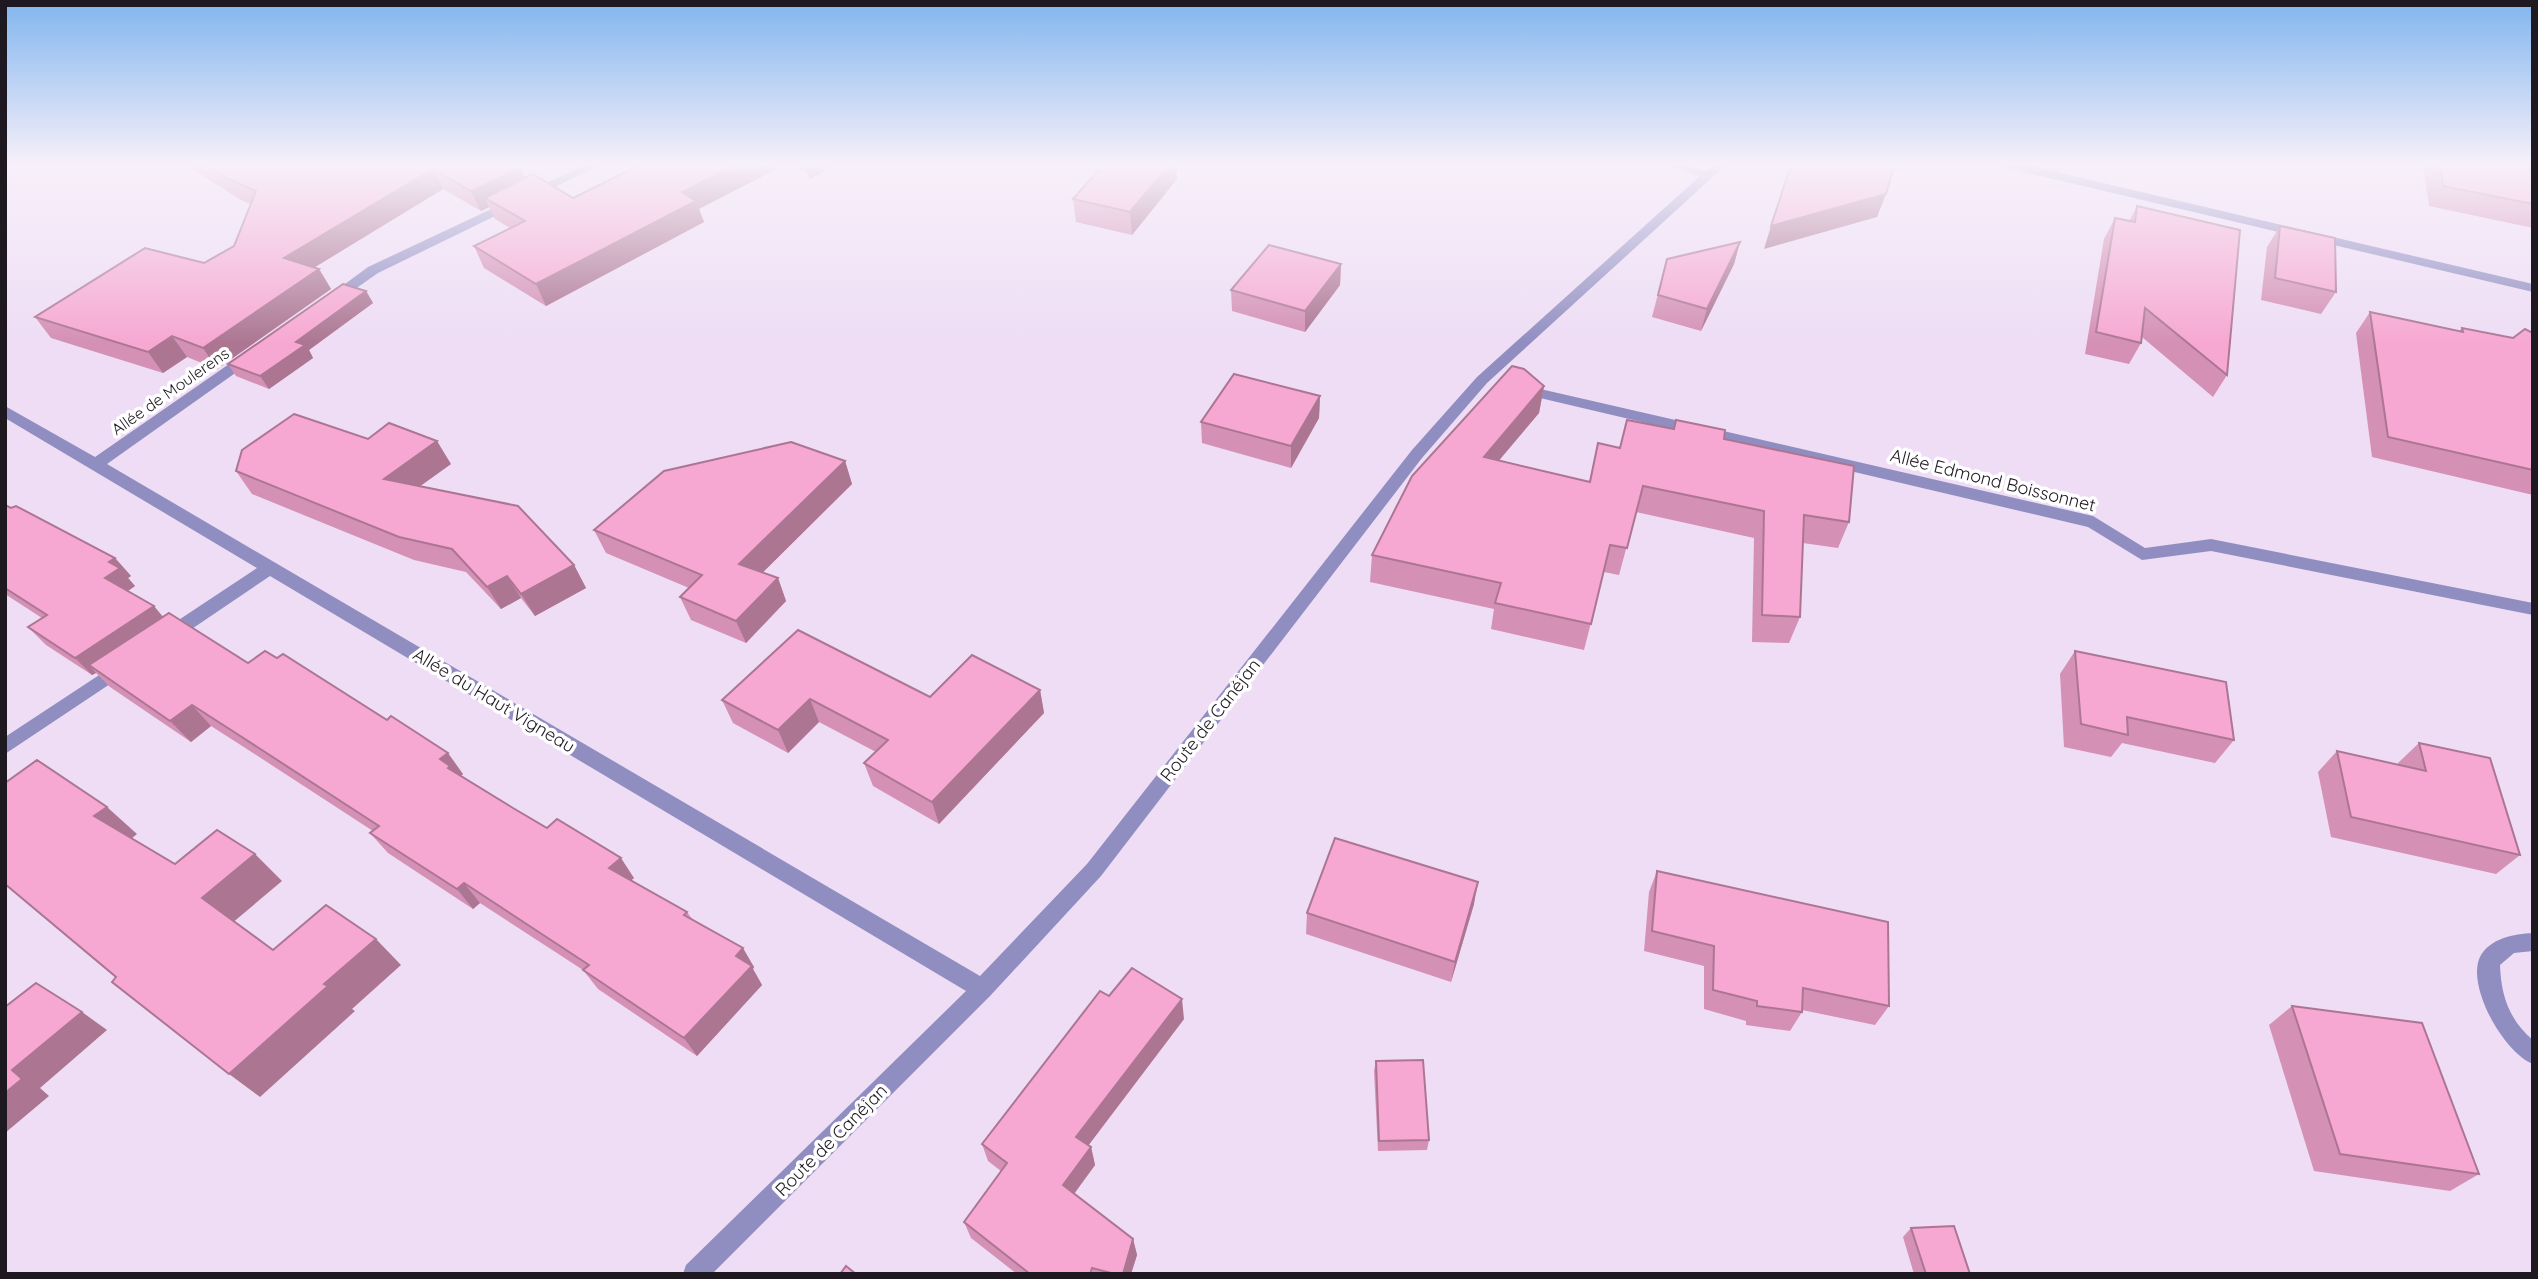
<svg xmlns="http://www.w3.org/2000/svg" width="2538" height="1279" viewBox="0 0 2538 1279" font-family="Quicksand,sans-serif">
  <rect width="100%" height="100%" fill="#eeddf5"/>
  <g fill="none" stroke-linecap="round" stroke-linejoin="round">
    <!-- minor -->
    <g fill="#908ec1" fill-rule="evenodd">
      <polygon points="587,164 602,164 378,273 338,301 333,302 326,298 368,267"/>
      <polygon points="1661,164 1680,164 1706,171 1714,164 1727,164 1487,383 1422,458 1101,876 990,996 712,1274 683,1274 686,1265 966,991 270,576 174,641 162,641 159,636 162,631 257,568 5,418 5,406 95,457 245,353 255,353 257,356 255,359 107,464 980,976 1087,864 1412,450 1477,377 1700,176"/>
      <polygon points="2001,164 2022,164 2533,284 2533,292 2007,168"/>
      <polygon points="1519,384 2093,516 2145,548 2211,539 2533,603 2533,615 2211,551 2142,560 2088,527 1514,392 1512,389"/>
      <polygon points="122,660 128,662 131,667 128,672 5,754 5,737"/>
      <path d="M 2533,933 L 2533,951 L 2514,953 L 2500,965 C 2501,995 2509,1020 2533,1040 L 2533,1064 C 2504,1053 2466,986 2480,957 C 2490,938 2514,934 2533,933 Z"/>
    </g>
  </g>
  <!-- wall -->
  <g fill="#d490b5">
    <polygon points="184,164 514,164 521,168 525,178 573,198 699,209 704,222 546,306 484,268 474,246 510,228 495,219 489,207 481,211 443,189 315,267 319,269 331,289 217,369 187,357 163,373 51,338 35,317 204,263 234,246 251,204 241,200"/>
    <polygon points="787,164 837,164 810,179 804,169 801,171"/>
    <polygon points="2423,164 2533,164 2533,228 2429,206"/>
    <polygon points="1177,179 1132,235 1076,222 1073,199"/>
    <polygon points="2137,206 2227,375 2213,397 2142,337 2141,343 2129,364 2085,354 2104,239 2115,218 2129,221"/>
    <polygon points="2280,226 2336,292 2321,314 2261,300 2267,247"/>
    <polygon points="1740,242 1734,264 1701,331 1652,317 1667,259"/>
    <polygon points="1341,264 1340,285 1305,332 1232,311 1231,290"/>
    <polygon points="366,291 373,303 309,350 313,358 269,389 236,376 228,364"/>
    <polygon points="2370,312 2459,331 2462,328 2513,338 2533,333 2533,495 2372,457 2356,333"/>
    <polygon points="1544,386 1539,413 1499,460 1589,482 1598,443 1620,448 1724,439 1849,522 1838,548 1803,543 1800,617 1789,643 1752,642 1754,538 1636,512 1619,575 1604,572 1584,650 1491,629 1494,609 1370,582 1372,555"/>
    <polygon points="1320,396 1319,418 1291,468 1202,443 1201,422"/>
    <polygon points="368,439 451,464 420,486 574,565 586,588 535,616 521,598 501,609 466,572 414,560 252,494 236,471"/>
    <polygon points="845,461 852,484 763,572 778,578 786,601 746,643 691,620 680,597 689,588 606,553 594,530"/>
    <polygon points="5,505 115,558 131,576 128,578 135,586 128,591 163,617 248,663 463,774 461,776 513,808 634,878 631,880 687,912 692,919 754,967 753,969 762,985 697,1056 598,989 583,970 480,903 473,909 388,853 370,833 373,831 250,751 211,726 191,742 110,687 96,673 92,675 46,645 28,627 42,618 5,594"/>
    <polygon points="2075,651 2234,740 2215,763 2122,743 2111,757 2064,747 2060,674"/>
    <polygon points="1040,690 1044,713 939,824 873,786 864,763 876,752 819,722 788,753 733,723 722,700 930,697"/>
    <polygon points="2419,743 2520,855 2496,874 2331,837 2318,772 2337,751 2398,765 2398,763"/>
    <polygon points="1657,871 1889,1006 1875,1025 1802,1010 1802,1012 1790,1031 1746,1025 1746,1021 1704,1009 1704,966 1644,951 1649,892"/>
    <polygon points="1474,904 1451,982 1306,934 1307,913"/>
    <polygon points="1109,996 1184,1019 1088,1146 1091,1147 1095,1165 1074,1194 1133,1239 1137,1255 1131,1274 1017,1274 971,1238 964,1222 1001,1171 988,1161 982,1144"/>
    <polygon points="2292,1006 2479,1174 2450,1191 2314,1171 2269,1025"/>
    <polygon points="1376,1061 1429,1140 1427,1150 1378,1151 1374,1071"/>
    <polygon points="1911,1228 1970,1274 1914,1274 1903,1237"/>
  </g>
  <!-- shaded-wall -->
  <g fill="#ac7693">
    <polygon points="738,164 786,164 699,209 704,222 546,306 536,284 682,192"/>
    <polygon points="799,164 802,164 804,169 801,171"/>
    <polygon points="806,164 837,164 810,179"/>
    <polygon points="1170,164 1176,164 1177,179 1132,235 1130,212"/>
    <polygon points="521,168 530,188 485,198 489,207 481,211 471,191"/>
    <polygon points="433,169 443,189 297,278 284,258"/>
    <polygon points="1886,194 1877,217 1764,249 1771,226"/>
    <polygon points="1740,242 1734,264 1701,331 1707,309"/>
    <polygon points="1341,264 1340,285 1305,332 1305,311"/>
    <polygon points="319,269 331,289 217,369 203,348"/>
    <polygon points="366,291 373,303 309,350 313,358 269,389 260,376 296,342"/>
    <polygon points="172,336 187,357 163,373 148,352"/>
    <polygon points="1544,386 1539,413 1480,483 1484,457"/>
    <polygon points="1320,396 1319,418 1291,468 1291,446"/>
    <polygon points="437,441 451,464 398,502 384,479"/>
    <polygon points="845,461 852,484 749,586 739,564"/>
    <polygon points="115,558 131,576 128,578 135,586 122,595 105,578 109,562"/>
    <polygon points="574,565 586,588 535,616 521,594"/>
    <polygon points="507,576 521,598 501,609 487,587"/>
    <polygon points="778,578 786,601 746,643 736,621"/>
    <polygon points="154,606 169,624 89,665 96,673 92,675 75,658"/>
    <polygon points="1040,690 1044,713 939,824 932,802"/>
    <polygon points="810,699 819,722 788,753 778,730"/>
    <polygon points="192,705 211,726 191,742 170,721"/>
    <polygon points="448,753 463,774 459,777 440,759"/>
    <polygon points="107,807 137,834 125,844 94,816"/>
    <polygon points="255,854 282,881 231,924 202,898"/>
    <polygon points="621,858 634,878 622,888 609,868"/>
    <polygon points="1478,882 1474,904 1451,982 1455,962"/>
    <polygon points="464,883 480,903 473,909 457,889"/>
    <polygon points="376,939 401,965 352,1009 355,1011 260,1097 229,1074 324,984"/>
    <polygon points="743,948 754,967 753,969 762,985 697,1056 684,1038 736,956"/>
    <polygon points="1182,999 1184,1019 1081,1155 1076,1137"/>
    <polygon points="82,1012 107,1030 40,1088 49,1096 5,1133 5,1093 12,1070"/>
    <polygon points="1091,1147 1095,1165 1068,1202 1063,1185"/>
    <polygon points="1133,1239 1137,1255 1131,1274 1123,1274"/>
  </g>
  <!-- building -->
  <g fill="#f6a8d2" stroke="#ac7693" stroke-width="2">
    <polygon points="204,164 514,164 521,168 471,191 433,169 284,258 319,269 203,348 172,336 148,352 35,317 145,248 204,263 234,246 256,191 229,179"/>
    <polygon points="642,164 738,164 682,192 696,201 536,284 474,246 525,221 485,198 533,174 573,198"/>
    <polygon points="1104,164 1170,164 1130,212 1073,199"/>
    <polygon points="1793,164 1895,164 1886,194 1771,226 1787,177"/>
    <polygon points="2440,164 2533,164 2533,204 2443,186"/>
    <polygon points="2137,206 2240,230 2227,375 2145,308 2141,343 2096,332 2115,218 2135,222"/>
    <polygon points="2280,226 2335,238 2336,292 2275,278"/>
    <polygon points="1740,242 1707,309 1658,295 1667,259"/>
    <polygon points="1269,245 1341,264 1305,311 1231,290"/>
    <polygon points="343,284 366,291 296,342 305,345 260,376 228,364"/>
    <polygon points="2370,312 2463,332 2462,328 2513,338 2525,329 2533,333 2533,470 2388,437"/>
    <polygon points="1512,366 1524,369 1544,386 1484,457 1590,482 1598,443 1620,448 1627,420 1674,429 1676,420 1725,430 1724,439 1854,466 1849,522 1804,515 1800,617 1762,615 1764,511 1643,486 1627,548 1610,545 1591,624 1495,603 1501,583 1372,555 1412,476"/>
    <polygon points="1234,374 1320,396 1291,446 1201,422"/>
    <polygon points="294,414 368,439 389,423 437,441 384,479 518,506 574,565 521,594 507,576 487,587 452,549 399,537 236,471 242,450"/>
    <polygon points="791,442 845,461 739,564 778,578 736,621 680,597 702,575 594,530 664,471"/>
    <polygon points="5,505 11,508 16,506 115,558 109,562 120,568 105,578 154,606 75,658 28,627 47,615 5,588"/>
    <polygon points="169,613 248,663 265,651 277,658 283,654 387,720 391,716 448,753 440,759 450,766 448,768 513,808 547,828 557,819 621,858 609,868 687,912 684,915 743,948 736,956 752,966 684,1038 583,970 589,965 464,883 457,889 370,833 379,826 231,730 192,705 170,721 89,665"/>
    <polygon points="798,630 930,697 972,655 1040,690 932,802 864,763 888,740 810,699 778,730 722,700"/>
    <polygon points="2075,651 2226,682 2234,740 2127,717 2128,735 2081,724"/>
    <polygon points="2419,743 2490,758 2520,855 2351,817 2337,751 2426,771"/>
    <polygon points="37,760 107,807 94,816 175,864 217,830 255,854 202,898 273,950 326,905 376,939 324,984 328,986 229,1074 112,982 116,977 5,884 5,783"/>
    <polygon points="1335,838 1478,882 1455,962 1307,913"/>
    <polygon points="1657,871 1888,922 1889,1006 1803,988 1802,1012 1757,1006 1757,1001 1713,990 1714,946 1652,931"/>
    <polygon points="1132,968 1182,999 1076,1137 1091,1147 1063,1185 1133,1239 1123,1274 1115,1274 1092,1268 1090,1274 1030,1274 964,1222 1007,1163 982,1144 1100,991 1109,996"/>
    <polygon points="36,983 82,1012 12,1070 22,1079 5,1093 5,1007"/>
    <polygon points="2292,1006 2422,1023 2479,1174 2340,1154"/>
    <polygon points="1423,1060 1429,1140 1379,1141 1376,1061"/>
    <polygon points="1954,1226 1970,1274 1926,1274 1911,1228"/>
    <polygon points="846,1266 856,1274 840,1274"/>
  </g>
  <!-- sky -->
  <linearGradient id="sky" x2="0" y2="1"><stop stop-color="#81b5ee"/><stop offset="0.48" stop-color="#f7f0fa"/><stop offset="1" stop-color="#f7f0fa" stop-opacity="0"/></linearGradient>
  <rect width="2538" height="343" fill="url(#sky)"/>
  <g text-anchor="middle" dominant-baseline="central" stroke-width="7" stroke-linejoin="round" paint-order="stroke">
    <!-- far-street labels -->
    <g font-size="16" fill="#1e1820" stroke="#fff">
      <text transform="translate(170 391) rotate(-35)">Allée de Moulerens</text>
    </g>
    <!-- street labels -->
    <g font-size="18" fill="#1e1820" stroke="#fff">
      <text transform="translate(1993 480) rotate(14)">Allée Edmond Boissonnet</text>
      <text transform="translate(494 700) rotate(31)">Allée du Haut Vigneau</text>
      <text transform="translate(1210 720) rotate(-52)">Route de Canéjan</text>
      <text transform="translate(831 1140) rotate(-45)">Route de Canéjan</text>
    </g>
  </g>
  <!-- border -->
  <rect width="2538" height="1279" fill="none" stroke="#1e1820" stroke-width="14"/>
</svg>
